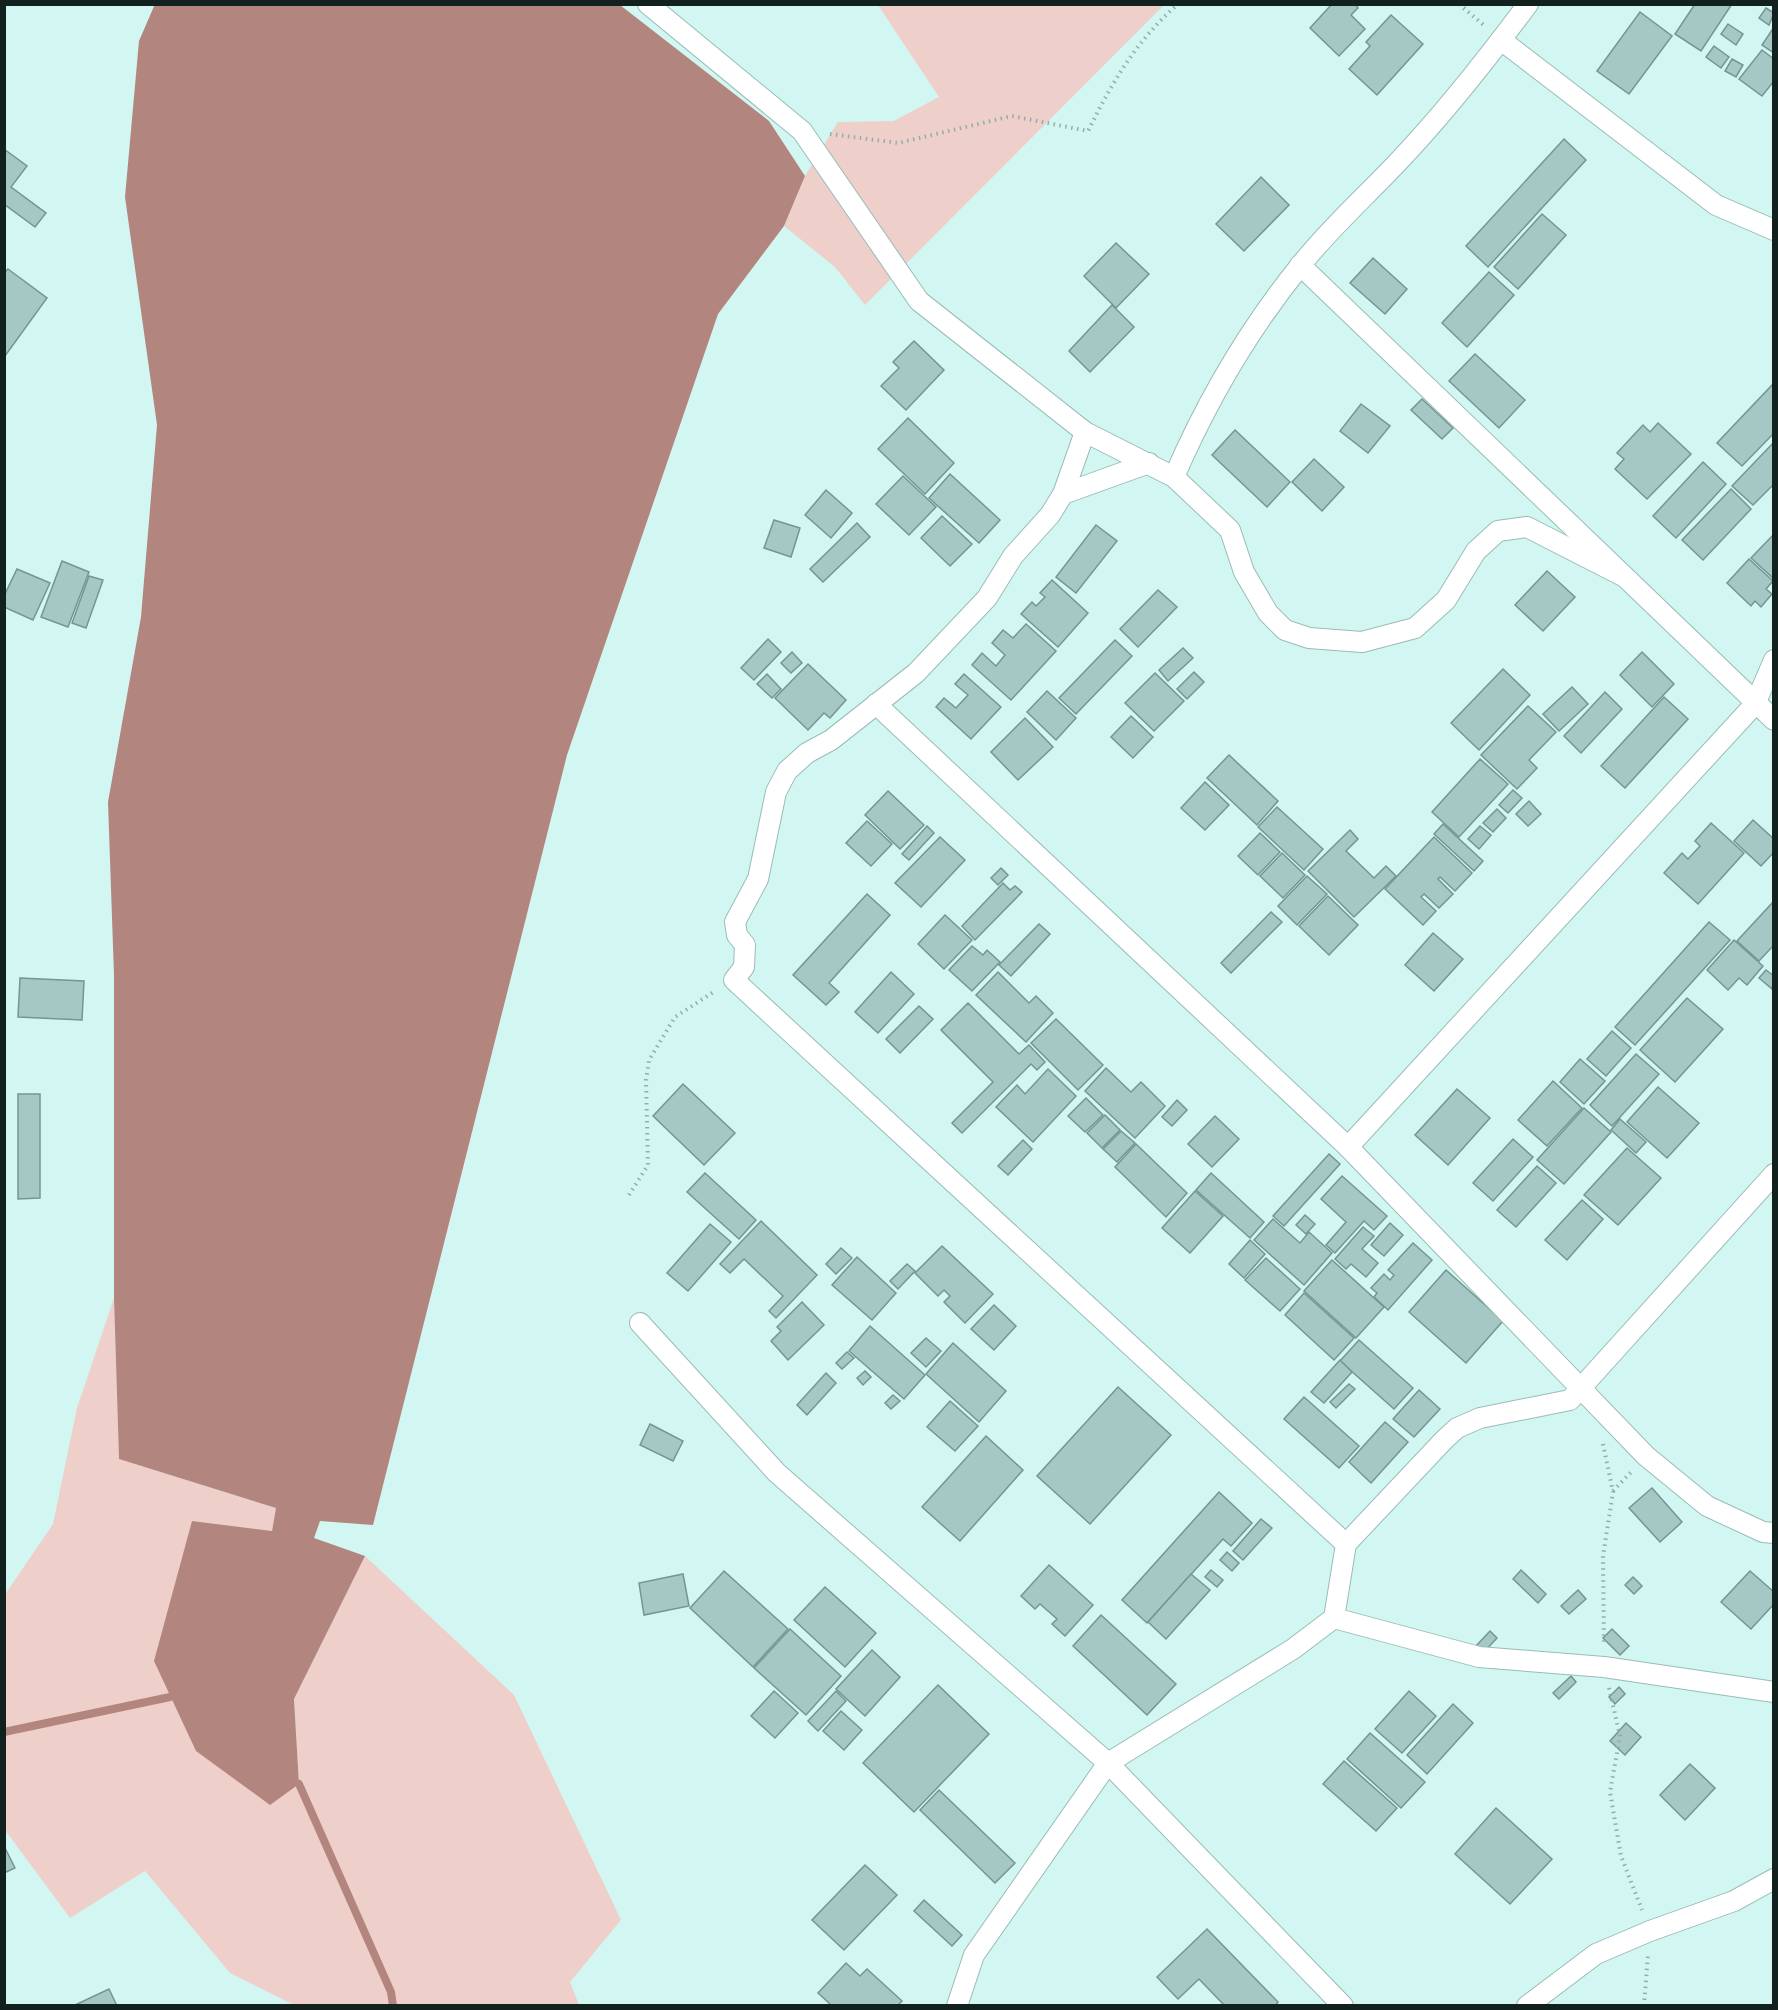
<svg xmlns="http://www.w3.org/2000/svg" width="1778" height="2010" viewBox="0 0 1778 2010" font-family="Jost,sans-serif">
  <rect width="100%" height="100%" fill="#d2f6f1"/>
  <!-- green -->
  <g fill="#efcfca">
    <polygon points="878,5 1164,5 865,305 835,267 784,226 805,176 838,122 894,121 939,97"/>
    <polygon points="114,1298 119,1459 276,1508 272,1531 192,1521 299,1784 294,1699 365,1556 514,1695 621,1920 570,1982 579,2005 294,2005 230,1973 145,1871 70,1918 5,1830 4,1596 53,1524 77,1408"/>
  </g>
  <!-- water -->
  <polygon fill="#b3857f" points="155,4 620,5 769,121 805,176 784,226 718,314 567,755 373,1525 320,1521 314,1538 365,1556 294,1699 299,1784 270,1805 196,1751 154,1661 192,1521 272,1531 276,1508 119,1459 114,1298 114,975 108,802 141,617 157,425 125,197 139,41"/>
  <g fill="none" stroke-linecap="round" stroke-linejoin="round">
    <!-- stream -->
    <g stroke="#b3857f" stroke-width="8">
      <polyline points="4,1732 170,1697"/>
      <polyline points="299,1784 391,1992 393,2006"/>
    </g>
  </g>
  <!-- building -->
  <g fill="#a5c8c4" stroke="#749692" stroke-width="1.5">
    <polygon points="1332,4 1355,4 1358,8 1351,15 1365,29 1339,56 1310,28"/>
    <polygon points="1695,4 1732,4 1701,51 1675,34"/>
    <polygon points="1766,8 1774,13 1769,25 1759,18"/>
    <polygon points="1640,12 1672,36 1629,94 1597,71"/>
    <polygon points="1391,15 1423,44 1377,95 1349,69 1370,46 1366,42"/>
    <polygon points="1728,24 1743,34 1736,45 1721,34"/>
    <polygon points="1774,27 1774,53 1762,45"/>
    <polygon points="1714,46 1729,57 1721,68 1706,57"/>
    <polygon points="1762,50 1774,59 1774,81 1762,96 1739,79"/>
    <polygon points="1732,59 1743,65 1736,77 1725,71"/>
    <polygon points="1564,139 1586,160 1488,267 1466,246"/>
    <polygon points="4,149 27,166 11,187 46,213 35,227 4,204"/>
    <polygon points="1261,177 1289,205 1244,251 1216,224"/>
    <polygon points="1542,214 1566,235 1518,289 1494,267"/>
    <polygon points="1116,243 1149,274 1116,308 1084,276"/>
    <polygon points="1373,258 1407,289 1385,314 1350,283"/>
    <polygon points="8,269 47,298 5,356 4,273"/>
    <polygon points="1489,272 1514,295 1467,347 1442,323"/>
    <polygon points="1112,305 1134,327 1090,372 1069,351"/>
    <polygon points="914,341 944,370 906,410 881,386 899,368 893,362"/>
    <polygon points="1475,354 1525,400 1499,428 1449,381"/>
    <polygon points="1774,383 1774,433 1742,466 1717,443"/>
    <polygon points="1422,399 1453,428 1442,439 1411,410"/>
    <polygon points="1361,404 1390,426 1368,453 1340,431"/>
    <polygon points="908,418 954,463 925,494 878,449"/>
    <polygon points="1658,423 1691,454 1647,499 1615,469 1624,459 1617,453 1643,425 1650,432"/>
    <polygon points="1235,430 1290,482 1267,507 1212,455"/>
    <polygon points="1774,442 1774,484 1753,505 1732,486"/>
    <polygon points="1314,459 1344,487 1322,511 1292,482"/>
    <polygon points="1703,462 1726,484 1676,538 1653,516"/>
    <polygon points="950,474 1000,520 979,543 929,498"/>
    <polygon points="903,476 936,507 909,535 876,504"/>
    <polygon points="1731,489 1751,509 1703,560 1682,540"/>
    <polygon points="826,490 852,513 831,538 805,515"/>
    <polygon points="942,516 972,544 950,566 921,538"/>
    <polygon points="774,520 800,528 791,557 764,548"/>
    <polygon points="857,523 870,537 823,582 810,569"/>
    <polygon points="1096,525 1117,541 1076,593 1056,577"/>
    <polygon points="1774,534 1774,579 1751,558"/>
    <polygon points="1749,559 1773,581 1766,589 1772,594 1761,607 1755,601 1751,606 1727,583"/>
    <polygon points="62,561 89,572 68,627 41,617"/>
    <polygon points="17,569 50,583 33,620 4,607 4,596"/>
    <polygon points="1547,571 1575,597 1543,631 1515,605"/>
    <polygon points="89,576 103,580 86,628 72,623"/>
    <polygon points="1052,580 1088,613 1058,647 1021,614 1032,602 1036,606 1045,597 1040,593"/>
    <polygon points="1158,590 1177,607 1138,647 1120,629"/>
    <polygon points="1026,624 1056,651 1011,700 972,665 982,653 996,666 1005,655 992,643 1003,630 1013,638"/>
    <polygon points="768,639 781,652 754,680 741,668"/>
    <polygon points="1115,640 1132,656 1076,714 1059,698"/>
    <polygon points="1183,648 1193,658 1168,681 1159,670"/>
    <polygon points="792,652 802,663 791,673 781,663"/>
    <polygon points="1642,652 1674,684 1652,707 1620,675"/>
    <polygon points="808,664 846,700 830,718 824,713 808,730 775,698"/>
    <polygon points="1503,669 1530,695 1479,750 1451,723"/>
    <polygon points="1194,672 1204,682 1187,699 1177,689"/>
    <polygon points="1155,673 1184,701 1154,731 1125,703"/>
    <polygon points="767,674 781,689 772,698 757,684"/>
    <polygon points="964,674 1001,707 971,739 936,707 944,698 956,708 968,695 955,684"/>
    <polygon points="1572,687 1588,704 1559,731 1543,714"/>
    <polygon points="1047,691 1076,718 1056,740 1027,712"/>
    <polygon points="1605,692 1622,709 1581,753 1564,736"/>
    <polygon points="1664,697 1688,719 1625,788 1601,766"/>
    <polygon points="1528,706 1556,732 1529,760 1537,768 1517,789 1481,755"/>
    <polygon points="1131,716 1153,737 1133,758 1111,737"/>
    <polygon points="1025,718 1053,747 1018,780 991,752"/>
    <polygon points="1229,755 1278,801 1257,825 1207,778"/>
    <polygon points="1480,759 1508,784 1459,837 1432,812"/>
    <polygon points="1205,782 1229,805 1205,830 1181,808"/>
    <polygon points="1513,790 1522,798 1508,813 1499,805"/>
    <polygon points="888,791 924,825 900,849 865,815"/>
    <polygon points="1529,801 1541,814 1528,826 1516,814"/>
    <polygon points="1277,807 1323,849 1304,870 1258,827"/>
    <polygon points="1497,809 1506,818 1493,832 1483,823"/>
    <polygon points="1753,820 1774,839 1774,852 1761,866 1734,841"/>
    <polygon points="867,821 892,844 871,866 846,843"/>
    <polygon points="1711,823 1744,853 1698,904 1664,873 1682,853 1688,859 1700,846 1695,841"/>
    <polygon points="1443,824 1483,861 1474,871 1434,834"/>
    <polygon points="927,826 934,833 909,860 902,854"/>
    <polygon points="1480,826 1491,835 1479,849 1468,839"/>
    <polygon points="1350,830 1358,839 1346,851 1374,878 1386,866 1396,876 1354,917 1308,871"/>
    <polygon points="1260,833 1280,852 1258,875 1238,856"/>
    <polygon points="940,837 965,860 921,907 895,883"/>
    <polygon points="1434,837 1472,873 1455,891 1440,877 1438,879 1453,894 1439,908 1424,894 1421,897 1436,911 1423,925 1385,889"/>
    <polygon points="1282,853 1305,875 1283,898 1260,876"/>
    <polygon points="1001,868 1008,875 998,885 991,878"/>
    <polygon points="1307,876 1327,894 1297,925 1278,906"/>
    <polygon points="1003,883 1010,890 1015,886 1022,892 975,940 962,926"/>
    <polygon points="867,894 890,915 829,983 839,992 826,1005 793,975"/>
    <polygon points="1328,896 1358,925 1329,955 1299,926"/>
    <polygon points="1774,901 1774,945 1759,961 1737,941"/>
    <polygon points="1271,912 1282,922 1231,973 1221,963"/>
    <polygon points="945,915 972,940 944,969 918,944"/>
    <polygon points="1709,922 1730,940 1635,1045 1615,1027"/>
    <polygon points="1039,924 1050,934 1011,976 999,965"/>
    <polygon points="1433,933 1463,959 1434,991 1405,965"/>
    <polygon points="1734,940 1763,966 1747,985 1739,978 1728,990 1707,970"/>
    <polygon points="972,946 983,955 987,950 1000,962 972,991 949,970"/>
    <polygon points="1766,970 1774,976 1772,989 1759,978"/>
    <polygon points="891,972 914,994 878,1033 855,1012"/>
    <polygon points="998,972 1029,1003 1036,996 1053,1013 1026,1042 976,995"/>
    <polygon points="20,978 84,981 82,1020 18,1017"/>
    <polygon points="1687,998 1723,1029 1675,1082 1640,1050"/>
    <polygon points="968,1003 1019,1054 1029,1045 1045,1062 1037,1070 1031,1064 962,1133 952,1123 993,1082 941,1030"/>
    <polygon points="919,1006 933,1019 900,1053 886,1039"/>
    <polygon points="1056,1019 1103,1065 1078,1090 1031,1043"/>
    <polygon points="1612,1031 1631,1048 1606,1076 1587,1059"/>
    <polygon points="1636,1054 1659,1074 1612,1126 1590,1105"/>
    <polygon points="1580,1059 1605,1081 1584,1104 1560,1082"/>
    <polygon points="1106,1068 1131,1092 1141,1082 1165,1106 1135,1138 1085,1091"/>
    <polygon points="1048,1069 1076,1096 1033,1142 996,1107 1017,1085 1025,1094"/>
    <polygon points="1553,1081 1582,1108 1547,1146 1518,1120"/>
    <polygon points="683,1084 735,1133 704,1165 653,1116"/>
    <polygon points="1658,1087 1699,1123 1667,1158 1627,1122"/>
    <polygon points="1457,1089 1490,1118 1448,1165 1415,1135"/>
    <polygon points="18,1094 40,1094 40,1198 18,1199"/>
    <polygon points="1086,1098 1103,1115 1085,1132 1068,1116"/>
    <polygon points="1177,1100 1187,1110 1172,1126 1162,1117"/>
    <polygon points="1584,1108 1611,1132 1564,1184 1537,1160"/>
    <polygon points="1105,1115 1120,1130 1102,1148 1087,1133"/>
    <polygon points="1215,1116 1239,1139 1212,1167 1188,1144"/>
    <polygon points="1620,1119 1646,1142 1636,1153 1611,1130"/>
    <polygon points="1121,1131 1135,1143 1117,1162 1103,1149"/>
    <polygon points="1513,1139 1533,1157 1493,1201 1473,1183"/>
    <polygon points="1023,1140 1032,1149 1008,1175 998,1166"/>
    <polygon points="1136,1144 1187,1193 1166,1217 1115,1167"/>
    <polygon points="1627,1148 1661,1178 1618,1225 1584,1195"/>
    <polygon points="1329,1154 1340,1164 1284,1226 1273,1216"/>
    <polygon points="1537,1166 1556,1183 1516,1227 1497,1210"/>
    <polygon points="705,1173 756,1220 739,1239 687,1192"/>
    <polygon points="1211,1173 1264,1222 1250,1238 1196,1190"/>
    <polygon points="1342,1176 1387,1216 1374,1230 1364,1221 1335,1253 1326,1245 1346,1222 1321,1199"/>
    <polygon points="1195,1191 1223,1216 1190,1253 1162,1228"/>
    <polygon points="1582,1200 1603,1219 1567,1260 1545,1240"/>
    <polygon points="1305,1215 1315,1224 1306,1234 1296,1225"/>
    <polygon points="1273,1219 1300,1243 1309,1232 1332,1253 1304,1285 1254,1240"/>
    <polygon points="761,1221 817,1275 776,1318 769,1311 783,1296 744,1259 730,1273 720,1264"/>
    <polygon points="1390,1223 1403,1235 1384,1256 1371,1245"/>
    <polygon points="710,1224 731,1242 688,1291 667,1273"/>
    <polygon points="1363,1227 1374,1236 1362,1249 1378,1263 1366,1277 1351,1264 1346,1269 1335,1259"/>
    <polygon points="1250,1240 1265,1254 1244,1278 1229,1264"/>
    <polygon points="1413,1243 1432,1260 1388,1310 1374,1297 1377,1293 1371,1288 1384,1274 1390,1280 1394,1275 1388,1270"/>
    <polygon points="942,1246 993,1294 965,1323 944,1302 950,1296 944,1290 938,1296 915,1273"/>
    <polygon points="841,1248 852,1258 836,1274 826,1264"/>
    <polygon points="857,1257 896,1293 872,1320 832,1285"/>
    <polygon points="1266,1258 1300,1289 1280,1311 1245,1280"/>
    <polygon points="1332,1260 1384,1307 1356,1338 1304,1291"/>
    <polygon points="907,1264 915,1271 898,1289 890,1281"/>
    <polygon points="1446,1270 1503,1321 1466,1363 1409,1312"/>
    <polygon points="1304,1293 1354,1338 1334,1360 1285,1315"/>
    <polygon points="802,1302 824,1325 788,1360 771,1341 781,1331 777,1327"/>
    <polygon points="994,1305 1016,1326 994,1350 971,1329"/>
    <polygon points="870,1326 925,1375 904,1399 849,1351"/>
    <polygon points="926,1338 941,1351 926,1367 911,1353"/>
    <polygon points="1359,1340 1413,1388 1394,1409 1340,1361"/>
    <polygon points="953,1343 1006,1391 979,1422 926,1374"/>
    <polygon points="847,1352 854,1358 842,1369 836,1363"/>
    <polygon points="1340,1360 1352,1372 1324,1403 1311,1392"/>
    <polygon points="865,1371 871,1377 863,1385 857,1378"/>
    <polygon points="826,1373 836,1383 807,1415 797,1405"/>
    <polygon points="1349,1384 1355,1389 1336,1408 1330,1402"/>
    <polygon points="1118,1387 1171,1435 1090,1524 1037,1476"/>
    <polygon points="1419,1390 1440,1409 1414,1437 1393,1419"/>
    <polygon points="893,1395 900,1401 891,1409 885,1403"/>
    <polygon points="1304,1397 1359,1446 1339,1468 1284,1419"/>
    <polygon points="950,1401 978,1426 955,1451 927,1427"/>
    <polygon points="1385,1422 1408,1442 1371,1483 1349,1462"/>
    <polygon points="650,1424 683,1441 673,1461 640,1445"/>
    <polygon points="986,1436 1023,1470 960,1541 922,1507"/>
    <polygon points="1652,1488 1682,1522 1660,1542 1629,1508"/>
    <polygon points="1219,1492 1252,1523 1231,1546 1223,1539 1147,1623 1122,1600"/>
    <polygon points="1261,1519 1272,1528 1243,1560 1233,1551"/>
    <polygon points="1227,1552 1239,1563 1232,1571 1220,1560"/>
    <polygon points="1049,1565 1093,1605 1065,1636 1052,1624 1057,1619 1040,1604 1035,1609 1021,1596"/>
    <polygon points="1211,1570 1223,1580 1217,1587 1205,1577"/>
    <polygon points="1521,1570 1546,1594 1538,1603 1513,1579"/>
    <polygon points="724,1571 788,1629 753,1667 690,1608"/>
    <polygon points="1750,1571 1774,1592 1774,1604 1751,1629 1721,1602"/>
    <polygon points="683,1574 689,1606 644,1615 639,1583"/>
    <polygon points="1191,1574 1210,1590 1166,1639 1148,1622"/>
    <polygon points="1633,1577 1642,1586 1634,1594 1625,1585"/>
    <polygon points="825,1587 876,1633 845,1667 794,1620"/>
    <polygon points="1578,1590 1586,1599 1569,1614 1561,1606"/>
    <polygon points="1101,1615 1176,1684 1147,1715 1073,1646"/>
    <polygon points="790,1629 841,1676 806,1715 754,1668"/>
    <polygon points="1612,1629 1629,1646 1620,1655 1603,1638"/>
    <polygon points="1490,1631 1497,1638 1483,1653 1476,1646"/>
    <polygon points="872,1650 900,1677 865,1716 836,1689"/>
    <polygon points="1571,1676 1576,1682 1559,1699 1553,1693"/>
    <polygon points="938,1685 989,1734 914,1812 863,1763"/>
    <polygon points="1619,1687 1625,1694 1615,1704 1609,1697"/>
    <polygon points="774,1691 798,1713 775,1738 751,1716"/>
    <polygon points="836,1691 846,1701 818,1731 808,1721"/>
    <polygon points="1409,1691 1436,1716 1402,1753 1375,1729"/>
    <polygon points="1453,1704 1473,1723 1427,1774 1407,1755"/>
    <polygon points="841,1711 862,1730 844,1750 823,1731"/>
    <polygon points="1626,1723 1641,1737 1625,1755 1610,1741"/>
    <polygon points="1370,1733 1425,1782 1401,1808 1347,1759"/>
    <polygon points="1344,1761 1397,1808 1376,1831 1323,1784"/>
    <polygon points="1690,1764 1715,1788 1685,1820 1660,1795"/>
    <polygon points="939,1790 1015,1863 995,1883 920,1810"/>
    <polygon points="1496,1808 1552,1859 1510,1904 1455,1854"/>
    <polygon points="4,1846 15,1868 4,1873"/>
    <polygon points="865,1865 897,1895 844,1950 812,1920"/>
    <polygon points="924,1900 962,1935 952,1946 914,1911"/>
    <polygon points="1207,1929 1278,2002 1275,2006 1225,2006 1199,1979 1178,1999 1157,1977"/>
    <polygon points="846,1963 860,1976 867,1969 902,2001 897,2006 828,2006 830,2004 818,1993"/>
    <polygon points="109,1989 117,2006 75,2006 75,2005"/>
  </g>
  <g fill="none" stroke-linecap="round" stroke-linejoin="round">
    <defs>
      <g id="street">
        <polyline points="648,4 802,131 919,301 1085,432 1174,477 1230,530 1244,572 1268,613 1285,630 1309,638 1362,642 1415,628 1446,600 1476,551 1498,531 1527,527 1623,576"/>
        <polyline points="1501,40 1716,205 1774,230"/>
        <polyline points="1300,265 1774,720"/>
        <polyline points="1085,432 1063,494 1050,515 1013,556 987,598 916,673 831,740 807,753 787,771 776,792 758,879 735,922 737,935 745,945 744,967 734,980 1346,1544"/>
        <path d="M 1174,477 C 1206,403 1249,329 1300,266 C 1329,229 1365,197 1397,163 C 1444,114 1487,59 1528,4"/>
        <polyline points="1063,494 1149,463"/>
        <polyline points="876,704 1348,1147 1646,1456 1707,1506 1763,1532 1774,1533"/>
        <polyline points="1348,1147 1755,704 1774,660"/>
        <polyline points="640,1323 777,1473 1108,1763 1343,2006"/>
        <polyline points="1334,1618 1479,1657 1604,1667 1774,1692"/>
        <polyline points="957,2006 974,1955 1108,1763 1293,1649 1334,1618 1346,1544 1444,1440 1457,1428 1480,1418 1570,1400 1774,1174"/>
        <polyline points="1527,2006 1596,1954 1650,1931 1734,1901 1774,1879"/>
      </g>
    </defs>
    <!-- street casing -->
    <use href="#street" stroke="#99bcb8" stroke-width="22"/>
    <!-- path -->
    <g stroke="#92aeaa" stroke-width="4" stroke-dasharray="1.5 4.5" stroke-linecap="butt">
      <polyline points="1459,4 1486,27"/>
      <path d="M 830,134 L 898,143 L 1012,116 L 1088,131 C 1113,81 1136,41 1178,4"/>
      <polyline points="629,1195 648,1165 646,1080 649,1060 675,1017 715,991"/>
      <polyline points="1603,1444 1613,1492 1603,1556 1604,1645"/>
      <polyline points="1613,1491 1633,1470"/>
      <polyline points="1609,1688 1620,1736 1610,1792 1621,1856 1642,1910"/>
      <polyline points="1644,2006 1648,1955"/>
    </g>
    <!-- street -->
    <use href="#street" stroke="#fff" stroke-width="20"/>
  </g>
  <!-- border -->
  <rect width="1778" height="2010" fill="none" stroke="#12201e" stroke-width="12"/>
</svg>
